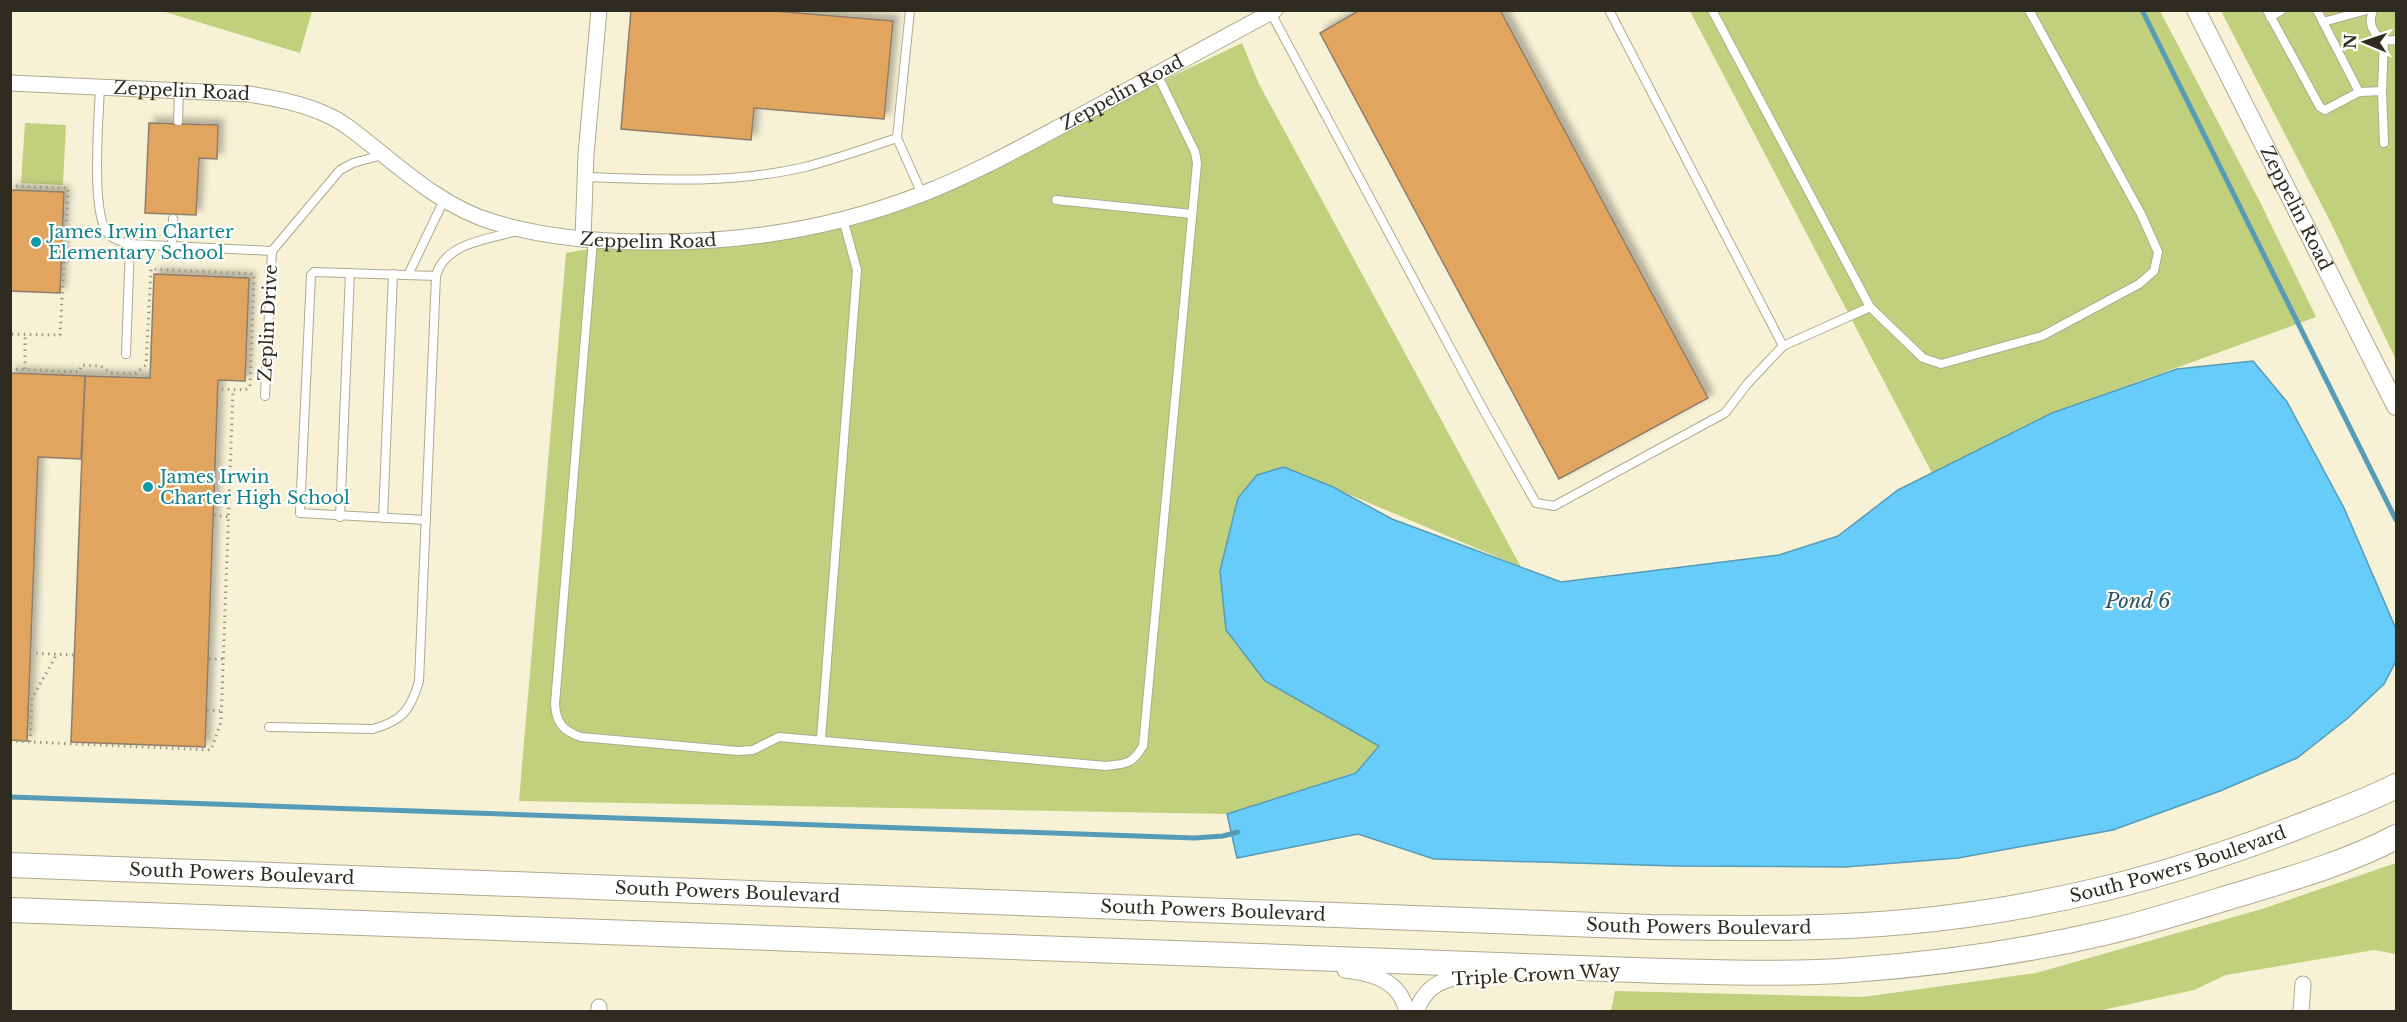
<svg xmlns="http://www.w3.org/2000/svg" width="2407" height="1022" viewBox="0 0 2407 1022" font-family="'Libre Baskerville',serif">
  <defs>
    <filter id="shadow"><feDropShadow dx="5.5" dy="-5.5" stdDeviation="3" flood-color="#0004"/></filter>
  </defs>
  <rect width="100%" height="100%" fill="#f7f1d5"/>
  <!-- green -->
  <g fill="#c1d07d">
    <polygon points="162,11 312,10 312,11 300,53"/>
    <polygon points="1690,11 2160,11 2261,204 2316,317 2052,413 1932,473"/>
    <polygon points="2221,11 2396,11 2396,360 2330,221"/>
    <polygon points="1242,43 1259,84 1521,567 1284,467 1265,681 1379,746 1356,772 1227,814 519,801 566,253 626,242 723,240 922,195"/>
    <polygon points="25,123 66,125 63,185 21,183"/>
    <polygon points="2396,863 2396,954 2374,950 2226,975 2194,990 2098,1011 1611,1011 1615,991 1863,997 2036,973 2262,909"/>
  </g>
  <!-- water -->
  <polygon fill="#67ccf9" stroke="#569cb8" stroke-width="1.5" points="2253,361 2287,402 2344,508 2396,629 2396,661 2384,684 2348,718 2297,758 2220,791 2113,830 1958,858 1845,867 1676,866 1434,859 1358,834 1237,858 1227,814 1356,773 1379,746 1265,681 1226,630 1220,571 1238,498 1257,475 1284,467 1333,487 1392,519 1561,582 1779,555 1838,536 1898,490 2052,413 2177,369"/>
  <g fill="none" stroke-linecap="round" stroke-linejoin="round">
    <!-- stream -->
    <g stroke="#569cb8" stroke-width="5">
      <polyline points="2142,10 2396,520"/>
      <polyline points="10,797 1194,838 1223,836 1238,832"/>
    </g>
  </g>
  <!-- building -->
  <g fill="#e1a55e" stroke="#907d69" stroke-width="1.5" filter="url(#shadow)">
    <polygon points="631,10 762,10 893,21 884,119 754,108 751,140 621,129"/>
    <polygon points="1360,10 1500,10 1708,398 1559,479 1320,33"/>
    <polygon points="149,123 218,125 217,159 199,158 196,215 145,213"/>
    <polygon points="10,190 64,192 60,293 10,291"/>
    <polygon points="154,274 249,278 245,381 218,380 205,747 71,742 85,376 150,378"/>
    <polygon points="10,373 85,376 81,459 38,457 27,741 10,740"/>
  </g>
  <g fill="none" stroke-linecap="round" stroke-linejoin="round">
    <defs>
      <g id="service">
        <polyline points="1712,10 1870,307"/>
        <polyline points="2267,10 2320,107 2325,110 2359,92 2382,91"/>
        <polyline points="2317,10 2359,92"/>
        <path d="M 2373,10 C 2366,28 2378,43 2396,40"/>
        <polyline points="1271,13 1483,409 1536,503 1554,506 1725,413 1748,383 1783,346 1609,10"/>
        <polyline points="2270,17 2282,10"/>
        <polyline points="2323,22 2367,10"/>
        <path d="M 100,87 C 99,115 90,217 109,235 C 114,240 123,242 130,244 L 272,251"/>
        <polyline points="178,121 179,90"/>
        <polyline points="897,138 922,194"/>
        <polyline points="2384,143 2382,91 2384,40"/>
        <path d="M 585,177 C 658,180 734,184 805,167 C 836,159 867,148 897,138 L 910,10"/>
        <polyline points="1056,200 1192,214"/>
        <path d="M 593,240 L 555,704 C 556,723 563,731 581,737 L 738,751 L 753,750 L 779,737 L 1106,766 C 1127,764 1132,764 1143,746 L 1197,163 L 1195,152 L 1157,74"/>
        <polyline points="172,245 173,219"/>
        <polyline points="408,275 444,200"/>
        <polyline points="1783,346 1870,307 1923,358 1941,364 2042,336 2139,284 2154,271 2158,252 2141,214 2029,10"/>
        <polyline points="126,354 130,244"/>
        <polyline points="265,396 272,251 340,170 353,163 382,155"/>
        <polyline points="340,517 350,273"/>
        <polyline points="383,518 393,274"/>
        <polyline points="426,520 300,513 311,275 314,272 436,276"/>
        <path d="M 269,727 L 373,729 C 402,721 411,710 419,681 L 436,276 C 444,243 489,239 517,231"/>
        <polyline points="821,739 857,270 843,219"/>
      </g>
      <g id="minor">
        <path id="s1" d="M 10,83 L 249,94 C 275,98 302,103 325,114 C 345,122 363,139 380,152 C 414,180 450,209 493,222 C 543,237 597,242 648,242 C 742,243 835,228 922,194 C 976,173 1027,144 1078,117 C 1143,81 1209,46 1275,10"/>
        <polyline points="583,239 586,154 599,10"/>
        <path d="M 1345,970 C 1372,973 1400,980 1407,1012"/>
        <polyline points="599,1012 599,1007"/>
        <path d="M 1416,1012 C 1430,972 1464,977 1499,975"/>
        <polyline points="2301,1012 2303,984"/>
      </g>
      <g id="tertiary">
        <path id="s2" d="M 2196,10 L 2396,406"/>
      </g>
      <g id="trunk">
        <path id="s3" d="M 10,865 L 1651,927 C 1735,928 1820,930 1905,922 C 2046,909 2168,877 2300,826 C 2332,813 2365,802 2396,786"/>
        <path d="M 10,910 L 1662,971 C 1725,972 1789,975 1852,970 C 1936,964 2022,952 2104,933 C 2147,923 2188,910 2230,897 C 2286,880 2345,864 2396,837"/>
      </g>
    </defs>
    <!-- service casing -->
    <use href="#service" stroke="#afa98f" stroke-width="10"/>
    <!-- minor casing -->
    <use href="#minor" stroke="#afa98f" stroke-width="17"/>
    <!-- tertiary casing -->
    <use href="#tertiary" stroke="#afa98f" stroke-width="20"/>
    <!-- trunk casing -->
    <use href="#trunk" stroke="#afa98f" stroke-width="26"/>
    <!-- path -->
    <g stroke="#9b9783" stroke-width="3" stroke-dasharray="1.5 4.5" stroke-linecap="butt">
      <polyline points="10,186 68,188 60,335 10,334"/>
      <polyline points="10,369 79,372 82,365 101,366 111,373 135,374 146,365 151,269 254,274 250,387 245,390 218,389"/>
      <polyline points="25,369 25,335"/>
      <polyline points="214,515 229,517"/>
      <polyline points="30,653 74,655"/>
      <polyline points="209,659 223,659"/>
      <polyline points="207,710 220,711"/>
      <polyline points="10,741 211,750 221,722 233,390"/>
      <polyline points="30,742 32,698 57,654"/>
    </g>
    <!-- service -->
    <use href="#service" stroke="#fff" stroke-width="8"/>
    <!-- minor -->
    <use href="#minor" stroke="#fff" stroke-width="15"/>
    <!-- tertiary -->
    <use href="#tertiary" stroke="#fff" stroke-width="18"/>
    <!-- trunk -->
    <use href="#trunk" stroke="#fff" stroke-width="24"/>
  </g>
  <!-- markers -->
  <g fill="#0f9aa8" stroke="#fffef8" stroke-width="2">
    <circle cx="36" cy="242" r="6"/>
    <circle cx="148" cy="487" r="6"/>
  </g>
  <g text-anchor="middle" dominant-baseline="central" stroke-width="4.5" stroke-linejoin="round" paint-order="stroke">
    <!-- street labels -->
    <g font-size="18" fill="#2e2c21" stroke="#fffef8">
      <text stroke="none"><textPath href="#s1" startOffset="172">Zeppelin Road</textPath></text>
      <text stroke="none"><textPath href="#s1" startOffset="1180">Zeppelin Road</textPath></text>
      <text stroke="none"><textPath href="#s2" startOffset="222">Zeppelin Road</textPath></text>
      <text stroke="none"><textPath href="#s1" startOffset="676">Zeppelin Road</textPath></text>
      <text transform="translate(268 323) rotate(-87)">Zeplin Drive</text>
      <text stroke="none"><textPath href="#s3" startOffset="2176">South Powers Boulevard</textPath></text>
      <text stroke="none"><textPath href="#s3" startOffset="232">South Powers Boulevard</textPath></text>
      <text stroke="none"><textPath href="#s3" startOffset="718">South Powers Boulevard</textPath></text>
      <text stroke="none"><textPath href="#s3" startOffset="1204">South Powers Boulevard</textPath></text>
      <text stroke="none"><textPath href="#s3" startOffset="1690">South Powers Boulevard</textPath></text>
      <text transform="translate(1536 975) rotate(-3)">Triple Crown Way</text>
    </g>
    <!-- culture labels -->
    <g font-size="18" fill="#0d838f" stroke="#fffef8" text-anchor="start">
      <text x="48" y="232">James Irwin Charter<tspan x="48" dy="21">Elementary School</tspan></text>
      <text x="160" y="477">James Irwin<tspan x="160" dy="21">Charter High School</tspan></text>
    </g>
    <!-- water labels -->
    <g font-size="20" font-style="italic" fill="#2a5568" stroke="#fffef8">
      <text x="2138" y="601">Pond 6</text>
    </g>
  </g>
  <!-- border -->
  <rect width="2407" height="1022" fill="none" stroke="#2e2c21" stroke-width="24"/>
  <!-- north arrow -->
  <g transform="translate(2365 42) rotate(272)" stroke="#fffef8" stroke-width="4.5" paint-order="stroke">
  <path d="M0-4.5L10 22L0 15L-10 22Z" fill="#2e2c21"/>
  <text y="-9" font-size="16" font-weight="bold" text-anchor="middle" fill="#2e2c21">N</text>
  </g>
</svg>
